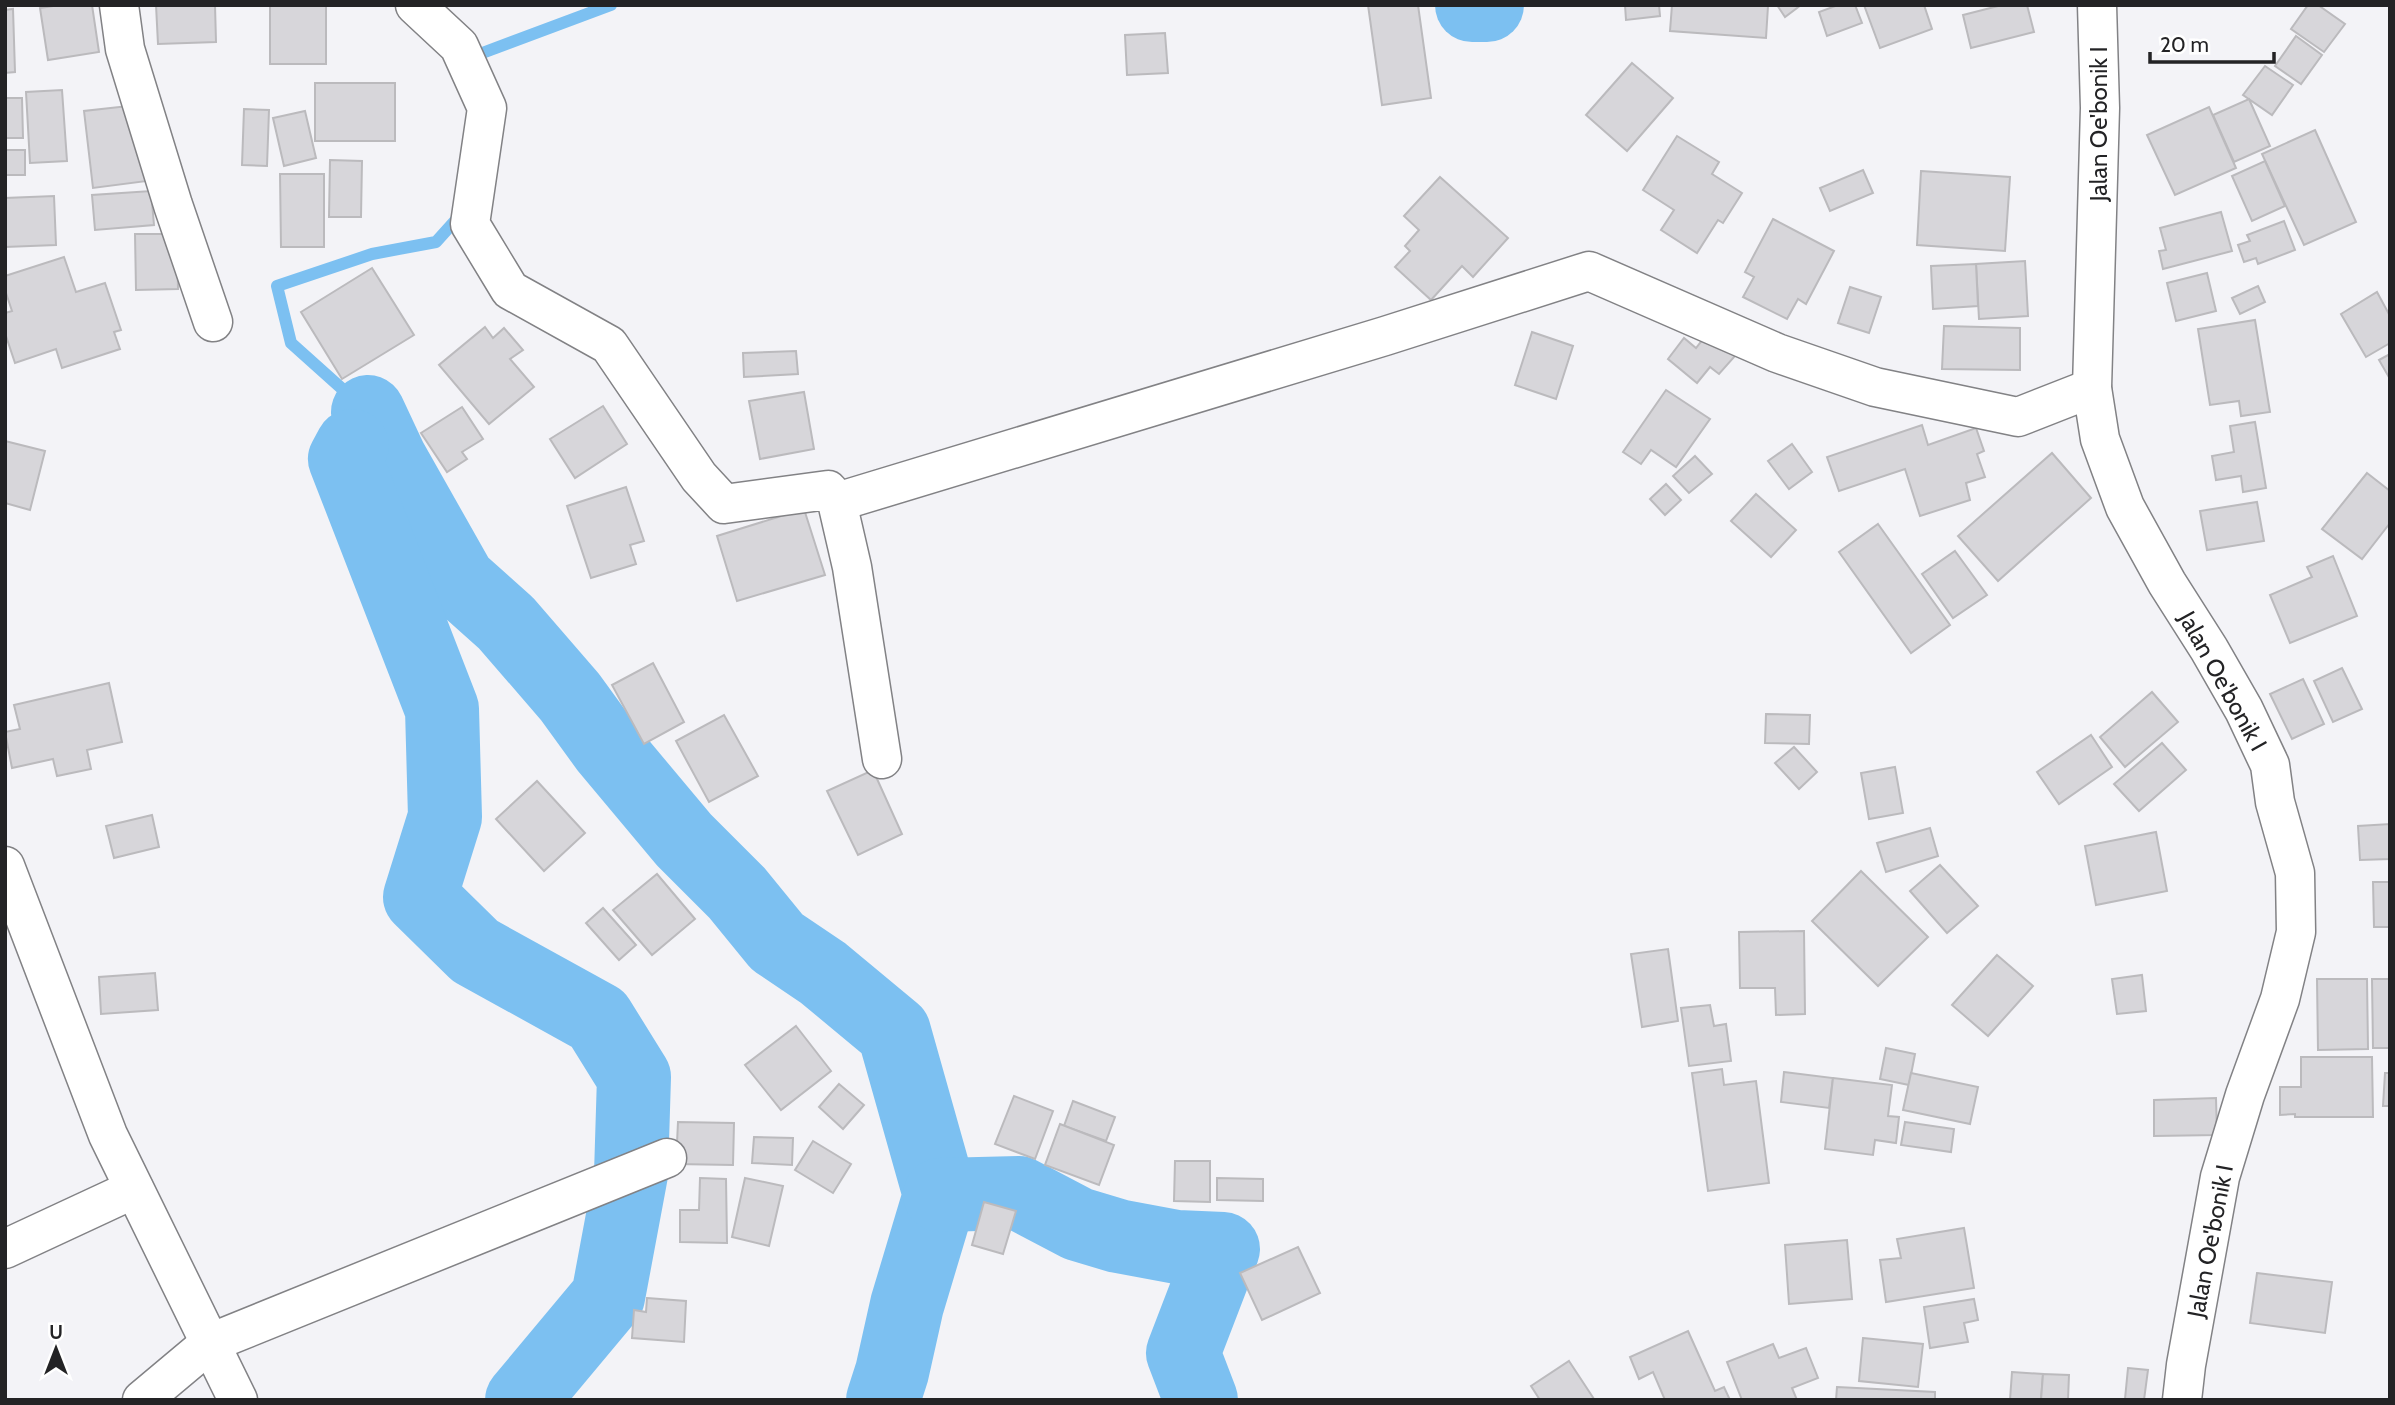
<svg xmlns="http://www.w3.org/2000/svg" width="2395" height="1405" viewBox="0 0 2395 1405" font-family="Cabin,sans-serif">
  <rect width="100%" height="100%" fill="#f3f3f7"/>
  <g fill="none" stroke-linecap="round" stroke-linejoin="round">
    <!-- stream -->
    <g stroke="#7cc0f1" stroke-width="12">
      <polyline points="469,58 611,5"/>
      <polyline points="368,412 291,343 277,286 372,254 436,242 463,212"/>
    </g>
    <!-- river -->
    <g stroke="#7cc0f1" stroke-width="74">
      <polyline points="1472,5 1487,5"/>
      <polyline points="368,412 390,459 459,581 506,623 570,697 607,748 684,840 737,893 777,942 823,973 894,1032 940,1195 907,1305 892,1372 883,1400"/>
      <polyline points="352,446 345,459 442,709 445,817 420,897 475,951 598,1019 634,1077 631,1174 608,1297 522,1400"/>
      <polyline points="940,1195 1019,1193 1078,1224 1118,1236 1177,1247 1223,1249 1183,1353 1201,1400"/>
    </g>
  </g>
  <!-- building -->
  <g fill="#d7d6da" stroke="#bbbabd" stroke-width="2">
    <polygon points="60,5 92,5 99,52 48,60 40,8"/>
    <polygon points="156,5 215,5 216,42 158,44"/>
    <rect x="270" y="5" width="56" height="59"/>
    <polygon points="1368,5 1418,5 1431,98 1382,105"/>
    <polygon points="1625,5 1659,5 1660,16 1626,20"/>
    <polygon points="1672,5 1768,6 1766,38 1670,31"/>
    <polygon points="1777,5 1801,5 1785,17"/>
    <polygon points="1838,5 1855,5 1862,23 1827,36 1819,12"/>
    <polygon points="1864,5 1924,5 1932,29 1880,48"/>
    <polygon points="2002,5 2027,5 2034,32 1971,48 1963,15"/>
    <polygon points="2308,5 2318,5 2345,24 2324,52 2291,29"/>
    <polygon points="13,9 15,72 5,73 5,10"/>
    <polygon points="1165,33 1168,73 1127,75 1125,35"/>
    <polygon points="2296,36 2322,55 2301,84 2275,66"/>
    <polygon points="1632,63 1673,98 1627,151 1586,115"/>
    <polygon points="2265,66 2293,85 2272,115 2243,95"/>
    <rect x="315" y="83" width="80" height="58"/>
    <polygon points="62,90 67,161 30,163 26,92"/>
    <polygon points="5,98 22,98 23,138 5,138"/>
    <polygon points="2249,99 2270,146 2234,162 2213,115"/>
    <polygon points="137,105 147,181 93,188 84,111"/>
    <polygon points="2209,107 2236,168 2175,195 2147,135"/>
    <polygon points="244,109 269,110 267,166 242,165"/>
    <polygon points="305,111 316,158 284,166 273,118"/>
    <polygon points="2315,130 2356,222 2304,245 2262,154"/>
    <polygon points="1677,136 1719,162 1712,174 1742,193 1723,223 1718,220 1697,253 1661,230 1674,210 1643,190"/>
    <rect x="5" y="150" width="20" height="25"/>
    <polygon points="330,160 362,161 361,217 329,217"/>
    <polygon points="2265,161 2285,206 2252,221 2232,176"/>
    <polygon points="1863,170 1873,193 1830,211 1820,188"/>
    <polygon points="1921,171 2010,177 2005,251 1917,245"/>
    <polygon points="280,174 324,174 324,247 281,247"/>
    <polygon points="1440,177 1508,238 1473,277 1462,266 1431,300 1395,267 1410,251 1405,246 1419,230 1404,216"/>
    <polygon points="151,191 154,225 95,230 92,195"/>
    <polygon points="54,196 56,245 5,247 5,198"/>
    <polygon points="2221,212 2232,251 2163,269 2159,251 2166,250 2160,228"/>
    <polygon points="1773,219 1834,251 1806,304 1798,299 1787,319 1743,297 1754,277 1745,272"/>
    <polygon points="2284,221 2295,250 2258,264 2256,258 2244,262 2238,245 2250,241 2247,235"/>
    <polygon points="135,234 177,234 178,289 136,290"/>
    <polygon points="64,257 76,292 105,283 121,330 114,332 120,349 62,368 56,349 15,363 5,333 5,313 12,311 5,290 5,276"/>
    <polygon points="2025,261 2028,316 1979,319 1976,264"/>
    <polygon points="1976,264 1978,306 1933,309 1931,266"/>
    <polygon points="372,268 414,335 342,379 301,312"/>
    <polygon points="2207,273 2216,311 2176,321 2167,283"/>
    <polygon points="2258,286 2265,302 2240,314 2232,298"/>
    <polygon points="1850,287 1881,297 1869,333 1838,323"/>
    <polygon points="2377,292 2390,316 2390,343 2366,357 2341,314"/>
    <polygon points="2255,320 2270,412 2241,416 2239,401 2210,405 2198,329"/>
    <polygon points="1944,326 2020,328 2020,370 1942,369"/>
    <polygon points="485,327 493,338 504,328 523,350 510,359 534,387 489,424 439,365"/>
    <polygon points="1532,332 1573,346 1556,399 1515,385"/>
    <polygon points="1707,334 1735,356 1719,374 1710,367 1697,383 1668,359 1684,338 1696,348"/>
    <polygon points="796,351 798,374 744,377 743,353"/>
    <polygon points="2390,354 2390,379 2379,360"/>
    <polygon points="1666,390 1710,419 1676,467 1651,450 1641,464 1623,452"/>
    <polygon points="804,392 814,449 760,459 749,401"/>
    <polygon points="603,406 627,444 575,478 550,439"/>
    <polygon points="462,407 483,439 462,452 467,459 447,472 421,433"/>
    <polygon points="2255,422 2266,488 2243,492 2241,476 2216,480 2212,456 2234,452 2230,426"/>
    <polygon points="1922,425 1928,445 1976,428 1984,451 1977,454 1985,477 1966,483 1970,500 1920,516 1905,469 1839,491 1827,457"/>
    <polygon points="5,441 45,451 30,510 5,503"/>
    <polygon points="1792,444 1812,472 1789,489 1768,461"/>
    <polygon points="2052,453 2091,498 1998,581 1958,536"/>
    <polygon points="1695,456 1712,474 1689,493 1673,476"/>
    <polygon points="2367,473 2390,491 2390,523 2362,559 2322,529"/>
    <polygon points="1666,484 1681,500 1665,515 1650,499"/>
    <polygon points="626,487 644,541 630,545 636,564 591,578 567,506"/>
    <polygon points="1756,494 1796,530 1771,557 1731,521"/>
    <polygon points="2257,502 2264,541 2207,550 2200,511"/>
    <polygon points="804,509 825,575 737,601 717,536"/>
    <polygon points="1878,524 1950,625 1911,653 1839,552"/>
    <polygon points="1955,551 1987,595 1953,618 1922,574"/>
    <polygon points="2333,556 2357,616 2290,643 2270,595 2312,577 2307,567"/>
    <polygon points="653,663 684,722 644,744 612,685"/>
    <polygon points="2342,668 2362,709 2333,722 2314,681"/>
    <polygon points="2303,679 2324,724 2292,739 2270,694"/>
    <polygon points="109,683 122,742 87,750 91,769 57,776 53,759 12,768 5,732 20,729 14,705"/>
    <polygon points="2152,692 2178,722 2125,767 2100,737"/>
    <polygon points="1766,714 1810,715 1809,744 1765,743"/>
    <polygon points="724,715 758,776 709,802 676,741"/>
    <polygon points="2091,735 2112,767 2059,804 2037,772"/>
    <polygon points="2162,743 2186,770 2139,811 2114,784"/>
    <polygon points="1794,747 1817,772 1799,789 1775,763"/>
    <polygon points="1895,767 1903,813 1869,819 1861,773"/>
    <polygon points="873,770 902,834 858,855 827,791"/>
    <polygon points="537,781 585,833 544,871 496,819"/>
    <polygon points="152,815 159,847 114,858 106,826"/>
    <polygon points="2390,824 2390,859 2360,860 2358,826"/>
    <polygon points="1930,828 1938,856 1886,872 1877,843"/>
    <polygon points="2156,832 2167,891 2096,905 2085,846"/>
    <polygon points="1940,865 1978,906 1947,933 1910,891"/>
    <polygon points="1861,871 1928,937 1878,986 1812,921"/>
    <polygon points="657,874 695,919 652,955 613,910"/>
    <polygon points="2373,882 2390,882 2390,927 2374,927"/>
    <polygon points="603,908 636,945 619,960 586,923"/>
    <polygon points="1804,931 1805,1014 1776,1015 1775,988 1740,988 1739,932"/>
    <polygon points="1668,949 1678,1021 1642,1027 1631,954"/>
    <polygon points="1997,955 2033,986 1988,1036 1952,1005"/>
    <polygon points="155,973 158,1010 101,1014 99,977"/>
    <polygon points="2142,975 2146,1011 2117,1014 2112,979"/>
    <polygon points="2317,979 2367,979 2368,1049 2318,1050"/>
    <polygon points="2372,979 2390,979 2390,1048 2373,1048"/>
    <polygon points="1710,1005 1714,1026 1726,1024 1731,1061 1689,1066 1681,1008"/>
    <polygon points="796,1026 831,1071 781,1110 745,1065"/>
    <polygon points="1886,1048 1915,1054 1909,1085 1880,1079"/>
    <polygon points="2301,1057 2372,1057 2373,1117 2295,1117 2295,1114 2280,1115 2280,1087 2301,1087"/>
    <polygon points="1722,1069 1724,1085 1756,1081 1769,1183 1708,1191 1692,1073"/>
    <polygon points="1784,1072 1833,1078 1829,1108 1781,1102"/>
    <polygon points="1911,1073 1978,1087 1970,1124 1903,1110"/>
    <polygon points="2385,1073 2390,1073 2390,1106 2383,1106"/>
    <polygon points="1833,1078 1892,1085 1888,1116 1899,1117 1896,1143 1875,1140 1873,1155 1825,1149"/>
    <polygon points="839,1084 864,1105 843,1129 819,1107"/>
    <polygon points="1014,1096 1053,1111 1035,1159 995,1144"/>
    <polygon points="2216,1098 2217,1135 2154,1136 2154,1100"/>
    <polygon points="1073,1101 1115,1117 1106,1141 1064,1126"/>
    <polygon points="678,1122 734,1123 733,1165 676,1164"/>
    <polygon points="1905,1122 1954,1129 1951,1152 1901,1145"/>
    <polygon points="1060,1124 1114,1145 1099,1185 1045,1165"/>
    <polygon points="754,1137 793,1138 792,1165 752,1163"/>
    <polygon points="813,1141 851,1164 833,1193 795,1170"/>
    <polygon points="1175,1161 1210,1161 1210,1202 1174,1201"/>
    <polygon points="700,1178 726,1179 727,1243 680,1242 680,1210 699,1210"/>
    <polygon points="745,1178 783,1186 769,1246 732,1237"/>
    <polygon points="1217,1178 1263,1179 1263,1201 1217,1200"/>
    <polygon points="984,1202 1016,1211 1003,1254 972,1245"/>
    <polygon points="1964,1228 1974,1288 1886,1302 1880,1260 1901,1258 1897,1239"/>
    <polygon points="1847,1240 1852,1299 1789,1304 1785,1245"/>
    <polygon points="1298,1247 1320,1293 1262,1320 1240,1273"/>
    <polygon points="2257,1273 2332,1282 2325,1333 2250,1323"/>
    <polygon points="647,1298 686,1301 684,1342 632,1338 634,1310 646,1312"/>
    <polygon points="1974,1299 1978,1320 1964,1323 1968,1342 1930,1348 1924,1307"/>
    <polygon points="1688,1331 1715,1391 1724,1387 1730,1400 1665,1400 1653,1372 1639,1379 1630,1357"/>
    <polygon points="1863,1338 1923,1344 1918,1387 1859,1381"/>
    <polygon points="1773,1344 1779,1358 1806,1348 1818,1378 1792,1388 1797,1400 1742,1400 1727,1362"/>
    <polygon points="1569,1361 1594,1399 1540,1400 1531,1386"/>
    <polygon points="2128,1368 2148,1370 2144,1400 2125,1399"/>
    <polygon points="2012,1372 2043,1374 2041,1400 2010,1400"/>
    <polygon points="2043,1374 2069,1375 2068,1400 2041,1400"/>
    <polygon points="1837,1387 1935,1392 1935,1400 1836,1400"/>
  </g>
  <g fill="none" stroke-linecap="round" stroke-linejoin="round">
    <defs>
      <g id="street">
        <polyline points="119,5 125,49 173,205 213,322"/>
        <polyline points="415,5 459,46 487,108 470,224 510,290 609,345 699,477 724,504 828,490 837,502 1385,336 1589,271 1777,353 1875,387 2018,417 2092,388"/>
        <polyline points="837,502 852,567 882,759"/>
        <polyline points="5,866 108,1135 238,1400"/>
        <polyline points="5,1249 134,1189"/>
        <polyline points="142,1400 210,1343 667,1158"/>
      </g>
      <polyline id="secondary" points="2097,5 2100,108 2092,388 2100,439 2125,507 2167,583 2209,649 2244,710 2270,765 2275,802 2295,873 2296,932 2280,999 2245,1095 2220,1177 2186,1365 2182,1400"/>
    </defs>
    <!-- street casing -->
    <use href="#street" stroke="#828285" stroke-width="41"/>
    <!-- secondary casing -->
    <use href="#secondary" stroke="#828285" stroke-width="41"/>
    <!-- street -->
    <use href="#street" stroke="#fff" stroke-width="38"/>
    <!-- secondary -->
    <use href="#secondary" stroke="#fff" stroke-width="38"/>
  </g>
  <g text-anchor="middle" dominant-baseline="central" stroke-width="5" stroke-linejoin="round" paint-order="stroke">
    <!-- street labels -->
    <g font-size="24" fill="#232325" stroke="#fff">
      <text transform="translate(2098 124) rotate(-90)">Jalan Oe'bonik I</text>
      <text transform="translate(2223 681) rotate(61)">Jalan Oe'bonik I</text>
      <text transform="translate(2210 1241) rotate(-79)">Jalan Oe'bonik I</text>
    </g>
  </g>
  <!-- border -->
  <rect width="2395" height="1405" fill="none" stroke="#232325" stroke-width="14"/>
  <!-- north arrow -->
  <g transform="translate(56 1349)" stroke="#ffffff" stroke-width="5" paint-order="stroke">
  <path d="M0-5L12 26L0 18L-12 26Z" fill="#232325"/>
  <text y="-10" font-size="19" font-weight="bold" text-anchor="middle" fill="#232325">U</text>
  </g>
  <!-- scale -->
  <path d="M2150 52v10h124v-10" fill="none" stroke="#232325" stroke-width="3.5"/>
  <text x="2160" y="52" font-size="21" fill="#232325" stroke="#ffffff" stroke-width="5" paint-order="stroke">20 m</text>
</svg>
